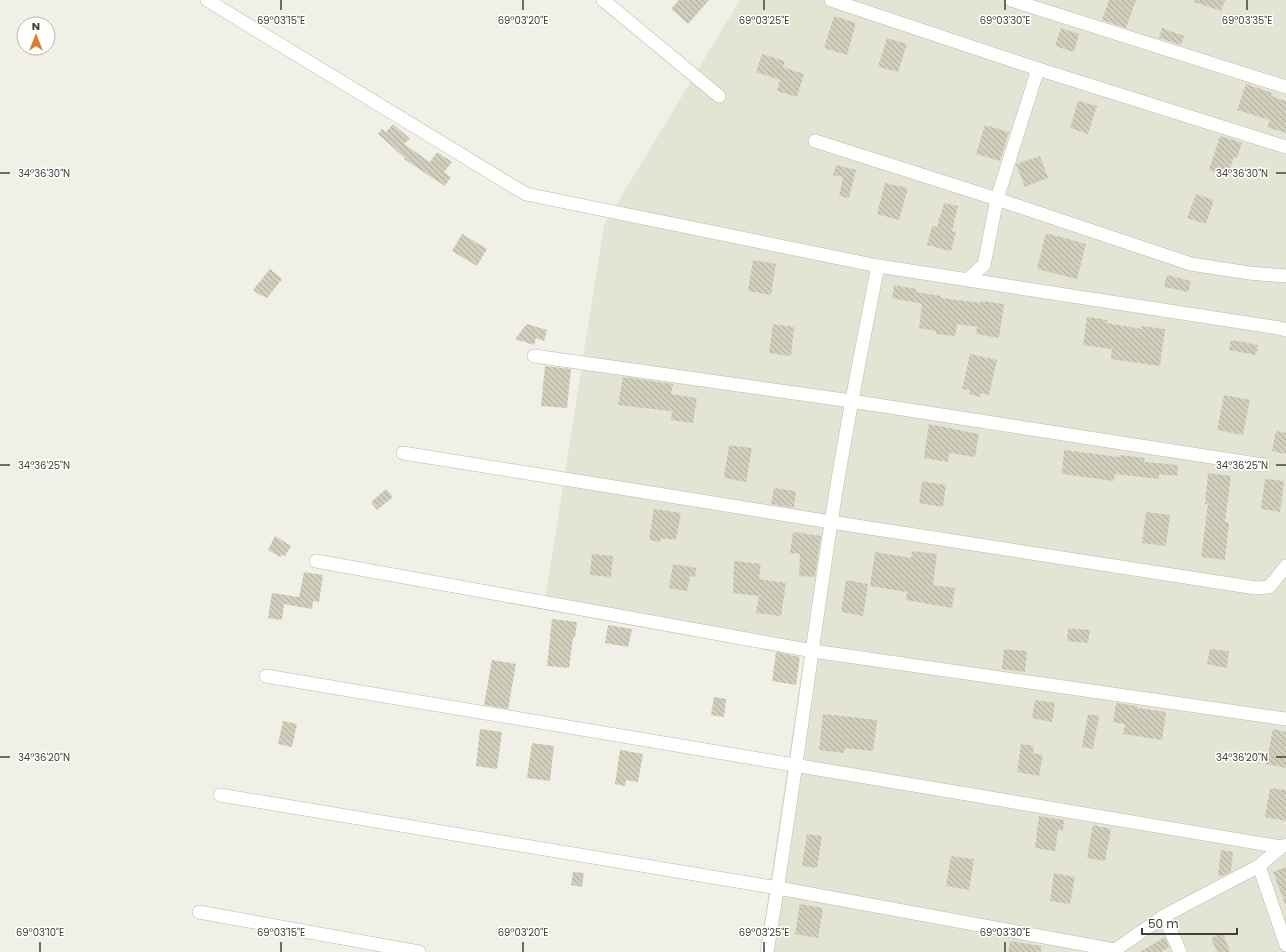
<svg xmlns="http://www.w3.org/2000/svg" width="1286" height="952" viewBox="0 0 1286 952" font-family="Poppins,sans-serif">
  <defs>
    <pattern id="building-back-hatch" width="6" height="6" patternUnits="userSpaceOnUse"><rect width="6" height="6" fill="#d1cfbc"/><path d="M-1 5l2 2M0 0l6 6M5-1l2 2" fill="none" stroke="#abaa9a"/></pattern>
  </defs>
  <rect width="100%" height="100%" fill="#f1f0e6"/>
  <!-- residential -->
  <polygon fill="#e4e4d4" points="740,0 1286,0 1286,952 760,952 805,647 545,600 604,225"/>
  <!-- building -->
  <g fill="url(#building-back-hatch)">
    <polygon points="679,0 709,0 688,24 671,9"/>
    <polygon points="1109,0 1136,0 1126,28 1102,20"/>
    <polygon points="1195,0 1225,0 1221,11 1194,2"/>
    <polygon points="834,16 856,23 847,55 824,48"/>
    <polygon points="1061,28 1079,34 1074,52 1055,46"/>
    <polygon points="1162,28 1184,36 1181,45 1159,38"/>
    <polygon points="887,38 907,44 898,72 878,67"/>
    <polygon points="762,54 785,61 783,67 804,74 797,97 777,91 780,80 756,72"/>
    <polygon points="1246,84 1272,93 1271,96 1286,101 1286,133 1267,127 1270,120 1237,110"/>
    <polygon points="1078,101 1097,106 1088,134 1070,128"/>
    <polygon points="393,124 410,139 404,144 430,162 437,152 452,162 444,172 451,177 445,186 404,159 405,158 378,134 382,129 386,132"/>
    <polygon points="985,125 1009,132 1000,161 976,154"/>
    <polygon points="1220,136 1242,143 1237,158 1234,157 1227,176 1209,170"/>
    <polygon points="1040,156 1048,178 1025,187 1016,164"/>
    <polygon points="836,165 856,170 849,198 839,196 843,177 833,175"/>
    <polygon points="885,183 908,188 899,220 877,214"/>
    <polygon points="1196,194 1214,200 1206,224 1187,218"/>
    <polygon points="944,203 958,206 952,231 956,232 951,251 927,245 932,226 937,227"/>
    <polygon points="1046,233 1086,244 1077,279 1037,269"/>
    <polygon points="462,234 487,249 477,266 452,251"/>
    <polygon points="753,260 776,264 771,295 748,291"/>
    <polygon points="270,269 282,279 267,298 262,295 261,296 253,290"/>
    <polygon points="1167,275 1191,281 1188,292 1164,287"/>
    <polygon points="894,285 916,289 916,292 941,296 941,298 981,303 981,301 1004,304 999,338 976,334 977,327 957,324 955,336 936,334 936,331 919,328 922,304 892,298"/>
    <polygon points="1087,317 1107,320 1106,323 1142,329 1142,326 1165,329 1160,366 1111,359 1112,349 1083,345"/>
    <polygon points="527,324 547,330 544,341 536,338 534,345 515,339"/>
    <polygon points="773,324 794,327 791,356 769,353"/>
    <polygon points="1231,340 1258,345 1256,355 1229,350"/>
    <polygon points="970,354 997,360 989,395 981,393 980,397 969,394 970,390 962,389"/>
    <polygon points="545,366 571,369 567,408 541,406"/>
    <polygon points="623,377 673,384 671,394 697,398 693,423 671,420 672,411 618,405"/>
    <polygon points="1224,395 1250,400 1243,435 1217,430"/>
    <polygon points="929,424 979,434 975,457 949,453 948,462 924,458"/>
    <polygon points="1276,431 1286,433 1286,454 1272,451"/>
    <polygon points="729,445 752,448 746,482 724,478"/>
    <polygon points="1064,450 1119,457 1119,455 1145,458 1144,462 1178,465 1177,476 1159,474 1159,479 1115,474 1114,481 1062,474"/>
    <polygon points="1208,473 1231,476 1225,522 1229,522 1225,560 1201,557 1208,504 1205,504"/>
    <polygon points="1265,479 1284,481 1280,512 1261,509"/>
    <polygon points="922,481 946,485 943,507 919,503"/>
    <polygon points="774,488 796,491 794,508 771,504"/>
    <polygon points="386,489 393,497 377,510 371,502"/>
    <polygon points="654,509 681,513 676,540 661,538 660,542 649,540"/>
    <polygon points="1146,512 1170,515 1166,546 1142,543"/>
    <polygon points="793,532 821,536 815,577 799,576 800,554 790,553"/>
    <polygon points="275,536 291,546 285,556 282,555 280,557 268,550"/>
    <polygon points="912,551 937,554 933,585 955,588 952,608 906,600 907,592 870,586 875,552 911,558"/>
    <polygon points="592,554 613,556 611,577 590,575"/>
    <polygon points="734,561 761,564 759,579 786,583 781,616 756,613 759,596 733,593"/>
    <polygon points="673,564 696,568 695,577 690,576 687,591 669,588"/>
    <polygon points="304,572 323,575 319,602 313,601 312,609 284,604 282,620 268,618 272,593 299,597"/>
    <polygon points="846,580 868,584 863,616 841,612"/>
    <polygon points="552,619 577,622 575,638 573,637 569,668 547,666"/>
    <polygon points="608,625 632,629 628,647 605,643"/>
    <polygon points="1068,628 1090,630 1088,643 1067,641"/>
    <polygon points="1004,649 1027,651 1025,672 1002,669"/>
    <polygon points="1210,649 1229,651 1227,668 1207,664"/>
    <polygon points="776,652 800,657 796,685 772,681"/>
    <polygon points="492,660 516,664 508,709 484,705"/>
    <polygon points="714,697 726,699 724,717 711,715"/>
    <polygon points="1035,700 1055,703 1052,722 1032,718"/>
    <polygon points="1116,703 1137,706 1137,708 1166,712 1162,740 1123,734 1125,724 1113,722"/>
    <polygon points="823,714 877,720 873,751 845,748 844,753 819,750"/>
    <polygon points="1088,714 1099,716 1093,749 1082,747"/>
    <polygon points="283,721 297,724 292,747 278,744"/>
    <polygon points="480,729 502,732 497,769 476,766"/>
    <polygon points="1273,729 1286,732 1286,768 1266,764"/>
    <polygon points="532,743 554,746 550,781 527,778"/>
    <polygon points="1021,744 1034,746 1033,753 1043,755 1039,776 1017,772"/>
    <polygon points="620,750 643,754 638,782 626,780 625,786 615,784"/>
    <polygon points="1270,788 1286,790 1286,821 1265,817"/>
    <polygon points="1039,816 1064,820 1063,831 1058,830 1055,851 1035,848"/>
    <polygon points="1093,825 1111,829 1105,861 1087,858"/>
    <polygon points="807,834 822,836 817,868 802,866"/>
    <polygon points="1221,850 1233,852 1231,872 1222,876 1218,876"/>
    <polygon points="951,856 974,859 969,890 946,886"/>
    <polygon points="1286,867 1286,904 1285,904 1273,872"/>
    <polygon points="573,872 584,873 582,887 571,885"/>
    <polygon points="1054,873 1075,877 1070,904 1050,901"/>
    <polygon points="800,904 823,908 818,938 795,934"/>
    <polygon points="1223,933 1230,952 1217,952 1211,938"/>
    <polygon points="1165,937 1169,947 1161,952 1140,952"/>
    <polygon points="1010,941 1041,946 1041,952 1008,952"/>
  </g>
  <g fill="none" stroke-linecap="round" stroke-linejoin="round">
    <defs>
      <g id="street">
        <polyline points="207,0 526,194 878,266 1279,328 1286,330"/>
        <polyline points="603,0 719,96"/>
        <polyline points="831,0 1038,69 1286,147"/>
        <polyline points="1011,0 1286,87"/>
        <polyline points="815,141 997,199 1191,264 1249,273 1286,276"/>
        <polyline points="968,279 984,265 997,199 1038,69"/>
        <polyline points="534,356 851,401 1263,465"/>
        <polyline points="403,453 831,522 1256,588 1269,587 1275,580 1286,566"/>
        <polyline points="316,561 813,651 1286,719"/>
        <polyline points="266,676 1281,847"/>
        <polyline points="220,795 778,888 1115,950"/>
        <polyline points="1259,866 1286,945"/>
        <polyline points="199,912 419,952"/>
        <polyline points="1164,916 1180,952"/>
        <path d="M 767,952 C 791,810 809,666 831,523 C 844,437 861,351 878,266"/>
        <polyline points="1112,952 1164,916 1259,866 1281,847 1286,845"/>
      </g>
    </defs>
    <!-- street casing -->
    <use href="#street" stroke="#bbbaa9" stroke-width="14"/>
    <!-- street -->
    <use href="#street" stroke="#fff" stroke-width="13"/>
  </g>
  <!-- ticks -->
  <path fill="none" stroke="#424136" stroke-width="1.5" d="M 281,0 L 281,10M 523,0 L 523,10M 764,0 L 764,10M 1005,0 L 1005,10M 1247,0 L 1247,10M 0,173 L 10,173M 1276,173 L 1286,173M 0,465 L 10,465M 1276,465 L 1286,465M 0,757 L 10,757M 1276,757 L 1286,757M 40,942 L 40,952M 281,942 L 281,952M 523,942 L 523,952M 764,942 L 764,952M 1005,942 L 1005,952"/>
  <g font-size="10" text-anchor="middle" fill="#424136" stroke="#fff" stroke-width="3" stroke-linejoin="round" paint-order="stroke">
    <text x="281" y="24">69°03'15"E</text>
    <text x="523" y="24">69°03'20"E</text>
    <text x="764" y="24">69°03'25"E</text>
    <text x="1005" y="24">69°03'30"E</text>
    <text x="1247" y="24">69°03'35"E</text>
    <text x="44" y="177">34°36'30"N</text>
    <text x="1242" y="177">34°36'30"N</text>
    <text x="44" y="469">34°36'25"N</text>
    <text x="1242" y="469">34°36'25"N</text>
    <text x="44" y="761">34°36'20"N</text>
    <text x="1242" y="761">34°36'20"N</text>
    <text x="40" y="936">69°03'10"E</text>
    <text x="281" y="936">69°03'15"E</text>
    <text x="523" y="936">69°03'20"E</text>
    <text x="764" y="936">69°03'25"E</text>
    <text x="1005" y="936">69°03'30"E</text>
  </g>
  <!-- north arrow -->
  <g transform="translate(36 36)"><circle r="19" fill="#ffffff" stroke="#b3b3af"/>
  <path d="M0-3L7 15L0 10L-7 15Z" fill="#e17c2c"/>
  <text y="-6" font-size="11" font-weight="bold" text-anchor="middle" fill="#424136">N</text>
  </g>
  <!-- scale -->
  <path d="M1142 928v6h95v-6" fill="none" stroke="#424136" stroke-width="2"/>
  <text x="1148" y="928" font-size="12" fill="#424136" stroke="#ffffff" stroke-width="3" paint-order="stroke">50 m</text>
</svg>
